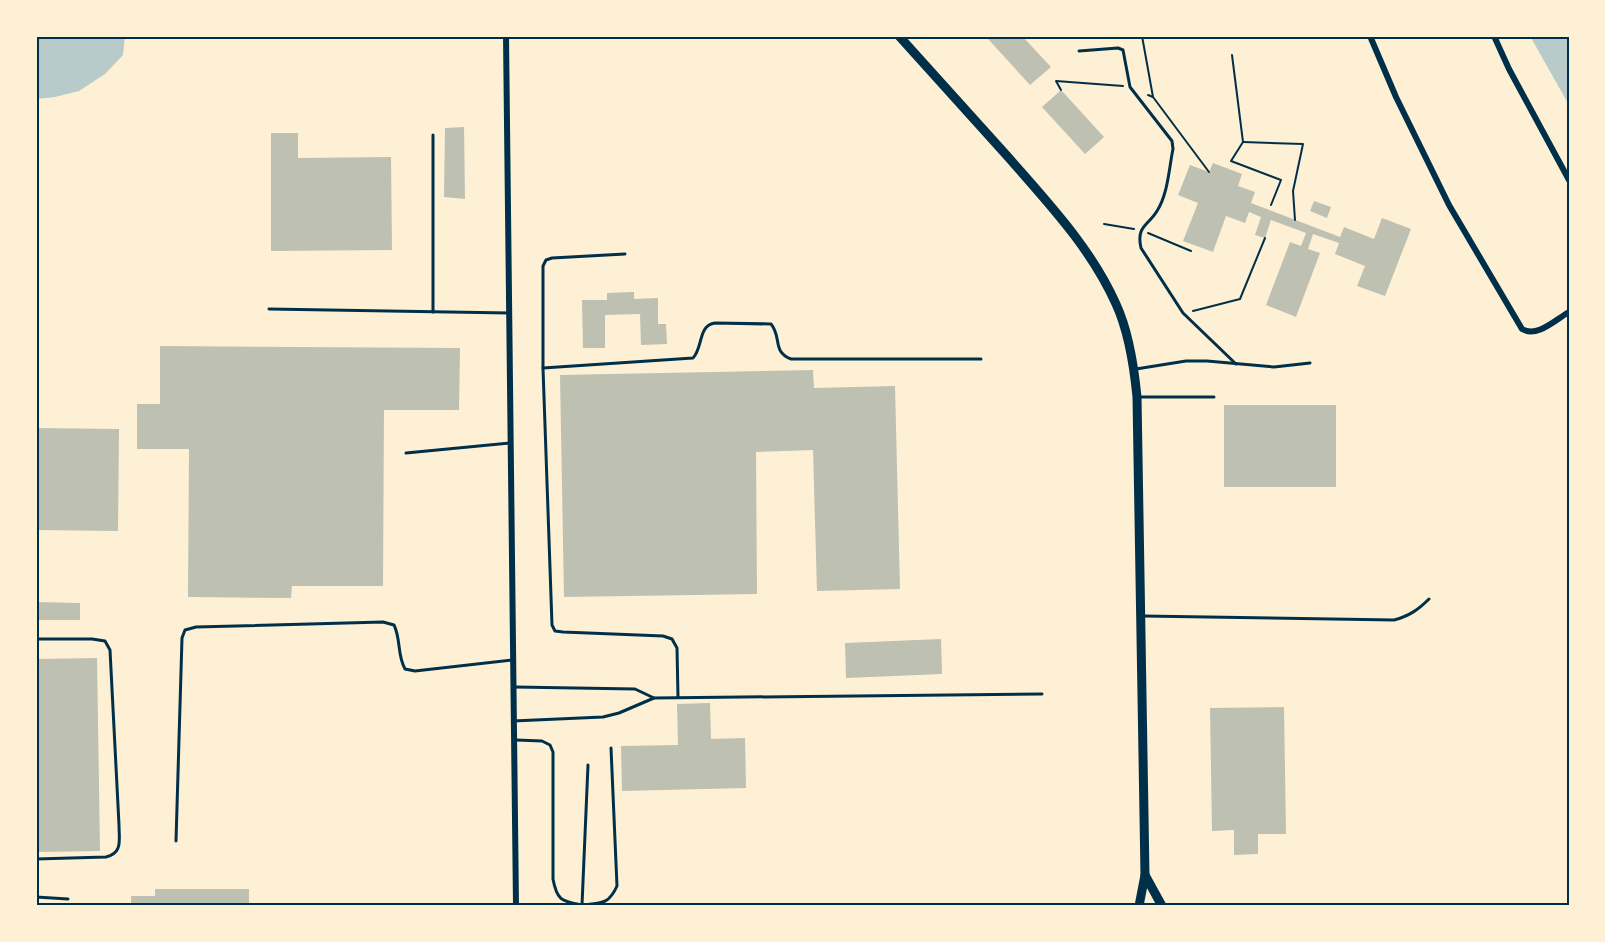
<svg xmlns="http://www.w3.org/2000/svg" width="1605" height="942" viewBox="0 0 1605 942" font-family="'Public Sans',sans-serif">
  <rect width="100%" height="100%" fill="#fdf0d5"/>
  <!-- green -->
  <g fill="#b9caca">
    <polygon points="36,36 125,36 123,55 105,74 79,91 55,97 36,99"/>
    <polygon points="1530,36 1569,36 1569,105"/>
  </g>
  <!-- building -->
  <g fill="#bec0b2">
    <polygon points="992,36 1022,36 1051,67 1030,85 988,39"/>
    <polygon points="1061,90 1104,137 1085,154 1042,107"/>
    <polygon points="464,127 465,199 444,197 445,128"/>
    <polygon points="271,133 298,133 298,158 391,157 392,250 271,251"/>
    <polygon points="1213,163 1242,174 1238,186 1255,192 1251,203 1340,237 1344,227 1374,239 1382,218 1411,229 1385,296 1357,286 1365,266 1335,254 1339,243 1313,234 1308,249 1320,253 1296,317 1266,305 1290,242 1301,246 1306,233 1271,220 1265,238 1255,235 1261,217 1249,212 1245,223 1226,216 1213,252 1183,241 1198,203 1178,195 1190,165 1209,172"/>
    <polygon points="1314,201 1331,207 1327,218 1310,211"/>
    <polygon points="634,292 634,299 658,298 658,324 666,324 667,344 641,345 640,314 605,315 605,348 583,348 582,300 607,300 607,293"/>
    <polygon points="160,346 460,348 459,410 384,410 383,586 292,586 291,598 188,597 189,449 137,449 137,404 160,404"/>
    <polygon points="813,370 814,388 895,386 900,589 817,591 813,450 756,452 757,594 564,597 560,375"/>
    <rect x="1224" y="405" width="112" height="82"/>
    <polygon points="36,428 119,429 118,531 36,530"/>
    <polygon points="36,602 80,603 80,620 36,620"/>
    <polygon points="941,639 942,674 846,678 845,643"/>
    <polygon points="97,658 100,851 36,852 36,659"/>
    <polygon points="710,703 711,739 745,738 746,788 622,791 621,746 678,745 677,704"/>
    <polygon points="1284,707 1286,834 1258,834 1258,854 1234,855 1234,830 1212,831 1210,708"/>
    <polygon points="155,889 249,889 249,906 131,906 131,896 155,896"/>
  </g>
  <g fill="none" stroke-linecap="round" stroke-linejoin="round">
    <!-- path -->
    <g stroke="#003049" stroke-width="2">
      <polyline points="1142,36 1153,97"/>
      <polyline points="1232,55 1243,142 1231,161 1281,180 1271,205"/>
      <polyline points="1061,90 1056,81 1123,86"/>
      <polyline points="1148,95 1153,97 1209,172"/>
      <polyline points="1243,142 1303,144 1293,191 1295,220"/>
      <polyline points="1104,224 1134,229"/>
      <polyline points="1148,233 1191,251"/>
      <polyline points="1193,311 1240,299 1265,238"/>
    </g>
    <!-- service -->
    <g stroke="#003049" stroke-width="3">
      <path d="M 1079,51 L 1118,48 L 1123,50 L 1130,87 L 1172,141 L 1173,149 C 1169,168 1168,194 1157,211 C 1148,226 1136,226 1141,248 L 1183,313 L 1236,364"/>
      <polyline points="269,309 509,313"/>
      <polyline points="433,312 433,135"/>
      <polyline points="543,368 543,266 546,260 552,258 625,254"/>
      <polyline points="1136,369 1186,361 1207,361 1274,367 1310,363"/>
      <polyline points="1139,397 1214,397"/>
      <polyline points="406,453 510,443"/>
      <path d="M 1143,616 L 1394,620 C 1409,616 1418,610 1429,599"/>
      <path d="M 36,639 L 92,639 L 105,641 L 110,650 L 119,825 C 119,840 123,853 106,857 L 36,859"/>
      <polyline points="515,687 635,689 654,698 1042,694"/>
      <path d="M 678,697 L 677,648 L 672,639 L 663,636 L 563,632 L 555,631 L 552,625 L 543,368 L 693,358 C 703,348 698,325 715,323 L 771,324 C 782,337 772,352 791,359 L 981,359"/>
      <polyline points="513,721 603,717 619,713 654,698"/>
      <path d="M 516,740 L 542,741 L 550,745 L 553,752 L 553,879 C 557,901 562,901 582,905 L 588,765"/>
      <path d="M 176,841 L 182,638 L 185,630 L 196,627 L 383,622 L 394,625 C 401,639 397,655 405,669 L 415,671 L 512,660"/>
      <polyline points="36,897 68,899"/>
      <path d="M 583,905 C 602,903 609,904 617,886 L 611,748"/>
    </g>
    <!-- minor -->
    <g stroke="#003049" stroke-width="6">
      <polyline points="506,36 516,906"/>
      <path d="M 1370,36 L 1396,97 L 1449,205 L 1522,329 C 1537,338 1555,320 1569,312"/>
      <polyline points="1494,36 1509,69 1569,180"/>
    </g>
    <!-- secondary -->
    <g stroke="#003049" stroke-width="9">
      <path d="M 899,36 C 936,77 972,117 1009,158 C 1049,204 1091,248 1116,304 C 1129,332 1134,366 1137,397 L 1145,875 L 1139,906"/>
      <polyline points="1145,875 1162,906"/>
    </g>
  </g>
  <!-- border -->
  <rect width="1605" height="942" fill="none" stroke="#fdf0d5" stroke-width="75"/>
  <rect x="38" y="38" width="1530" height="866" fill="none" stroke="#003049" stroke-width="2"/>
</svg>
